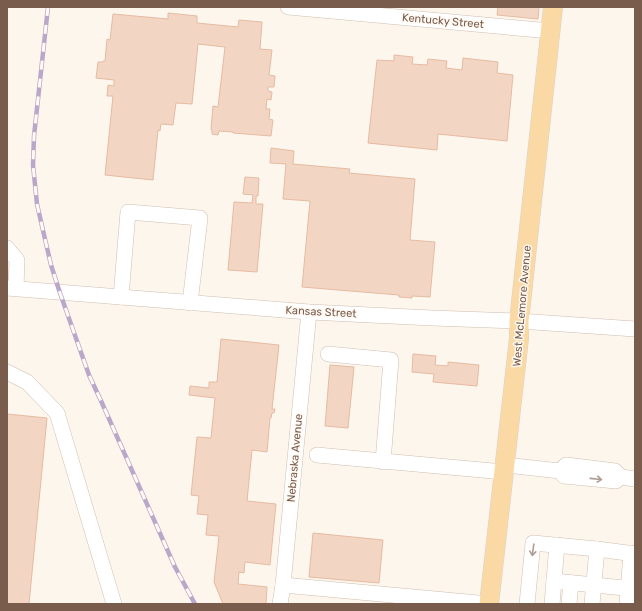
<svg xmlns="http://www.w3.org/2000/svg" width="642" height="611" viewBox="0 0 642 611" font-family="Rubik,sans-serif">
  <rect width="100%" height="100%" fill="#fdf6ec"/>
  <!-- building -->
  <g fill="#f3d5c3" stroke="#e6bba3">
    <polygon points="498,7 539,7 538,19 497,15"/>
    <polygon points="168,13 197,16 197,23 238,27 239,20 262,22 260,49 272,50 269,75 275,76 274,87 268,87 268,91 272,92 271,100 267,99 266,109 270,109 269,119 273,120 271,136 233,133 233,132 219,131 218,135 212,134 212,131 211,129 213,106 218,107 225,47 198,44 192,104 176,103 173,125 161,124 160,131 158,130 153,180 105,175 113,96 107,96 108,85 114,86 114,80 96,78 98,62 103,62 103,61 105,61 107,39 110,40 113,14 168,19"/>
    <polygon points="394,55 413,57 412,64 427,65 428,59 447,61 446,68 462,70 463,58 498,62 497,73 513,75 507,141 438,134 437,150 368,143 377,60 394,61"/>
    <polygon points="271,148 294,151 293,164 350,169 349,173 415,179 410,240 435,242 430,297 412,296 412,298 399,297 399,295 302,287 310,201 283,199 286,164 270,163"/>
    <polygon points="245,177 259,178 258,196 256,196 256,204 263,204 257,272 228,270 234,202 252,203 253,195 243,194"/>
    <polygon points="221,339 279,345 272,409 275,409 274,413 272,413 271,418 270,418 267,452 252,450 247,501 276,504 270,565 245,562 244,573 239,572 238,584 267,587 266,604 223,604 214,582 219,536 206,535 208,515 197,514 199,496 191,495 197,437 211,438 215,398 189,395 190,386 209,388 209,382 217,382"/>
    <polygon points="413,354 436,356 435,365 448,366 448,362 479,365 477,386 433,382 434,374 412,372"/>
    <polygon points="330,365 354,367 348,428 325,426"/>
    <polygon points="7,414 47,418 29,604 7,604"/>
    <polygon points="313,533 383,540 379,583 309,577"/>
  </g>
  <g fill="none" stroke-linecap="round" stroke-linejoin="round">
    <defs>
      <g id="minor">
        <polyline points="288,7 550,31"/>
        <polyline points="7,248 17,260 16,288"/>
        <polyline points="7,288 309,312 432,318 519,321 635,329"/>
        <polyline points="121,297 128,212 200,218 190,303"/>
        <polyline points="328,354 391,360 383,462"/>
        <polyline points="7,372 27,382 57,413 114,604"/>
        <polyline points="317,455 504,472"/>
        <polyline points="505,465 560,471 564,476 616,481 621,477 615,471 567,465 566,465 560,471"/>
        <polyline points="621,477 635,479"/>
        <polyline points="554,581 635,589"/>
        <polyline points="283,585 489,604"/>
        <polyline points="280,604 283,585 309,312"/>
        <polyline points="527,604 533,543 597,549 635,554"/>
        <polyline points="552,604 557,545"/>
        <polyline points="569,604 571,583"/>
        <polyline points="592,604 597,549"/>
        <polyline points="627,604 631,553"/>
      </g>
      <polyline id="major" points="489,604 519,338 519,321 553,7"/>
    </defs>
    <!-- minor casing -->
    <use href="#minor" stroke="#d1beb0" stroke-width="16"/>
    <!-- major casing -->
    <use href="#major" stroke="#dad1cd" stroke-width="20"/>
    <!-- minor -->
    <use href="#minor" stroke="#fff" stroke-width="15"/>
    <!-- major -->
    <use href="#major" stroke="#fbd9a5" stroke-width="19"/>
    <defs>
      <polyline id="rail" points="48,7 34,136 33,165 37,204 42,226 51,265 60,293 89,375 102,403 175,567 195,604"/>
    </defs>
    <!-- rail casing -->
    <use href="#rail" stroke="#b9a8c9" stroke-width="4.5"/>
    <!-- rail -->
    <use href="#rail" stroke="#fffaf3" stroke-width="3" stroke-dasharray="9" stroke-linecap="butt"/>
  </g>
  <!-- one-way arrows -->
  <defs><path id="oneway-shaft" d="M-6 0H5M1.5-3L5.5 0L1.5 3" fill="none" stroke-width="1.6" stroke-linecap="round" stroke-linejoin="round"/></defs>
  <g stroke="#af9d94">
    <use href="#oneway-shaft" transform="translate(596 479) rotate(6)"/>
    <use href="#oneway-shaft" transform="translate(533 550) rotate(98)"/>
  </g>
  <g text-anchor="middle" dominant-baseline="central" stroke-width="3" stroke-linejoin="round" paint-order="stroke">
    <!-- street labels -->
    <g font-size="11" fill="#7a5c4d" stroke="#fffaf3">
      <text transform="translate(443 21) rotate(5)">Kentucky Street</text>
      <text transform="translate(522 306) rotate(-85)">West McLemore Avenue</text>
      <text transform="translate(321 312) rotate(3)">Kansas Street</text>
      <text transform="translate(295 458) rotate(-85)">Nebraska Avenue</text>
    </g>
  </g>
  <!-- border -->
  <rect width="642" height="611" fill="none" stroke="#7a5c4d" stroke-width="16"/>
</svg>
